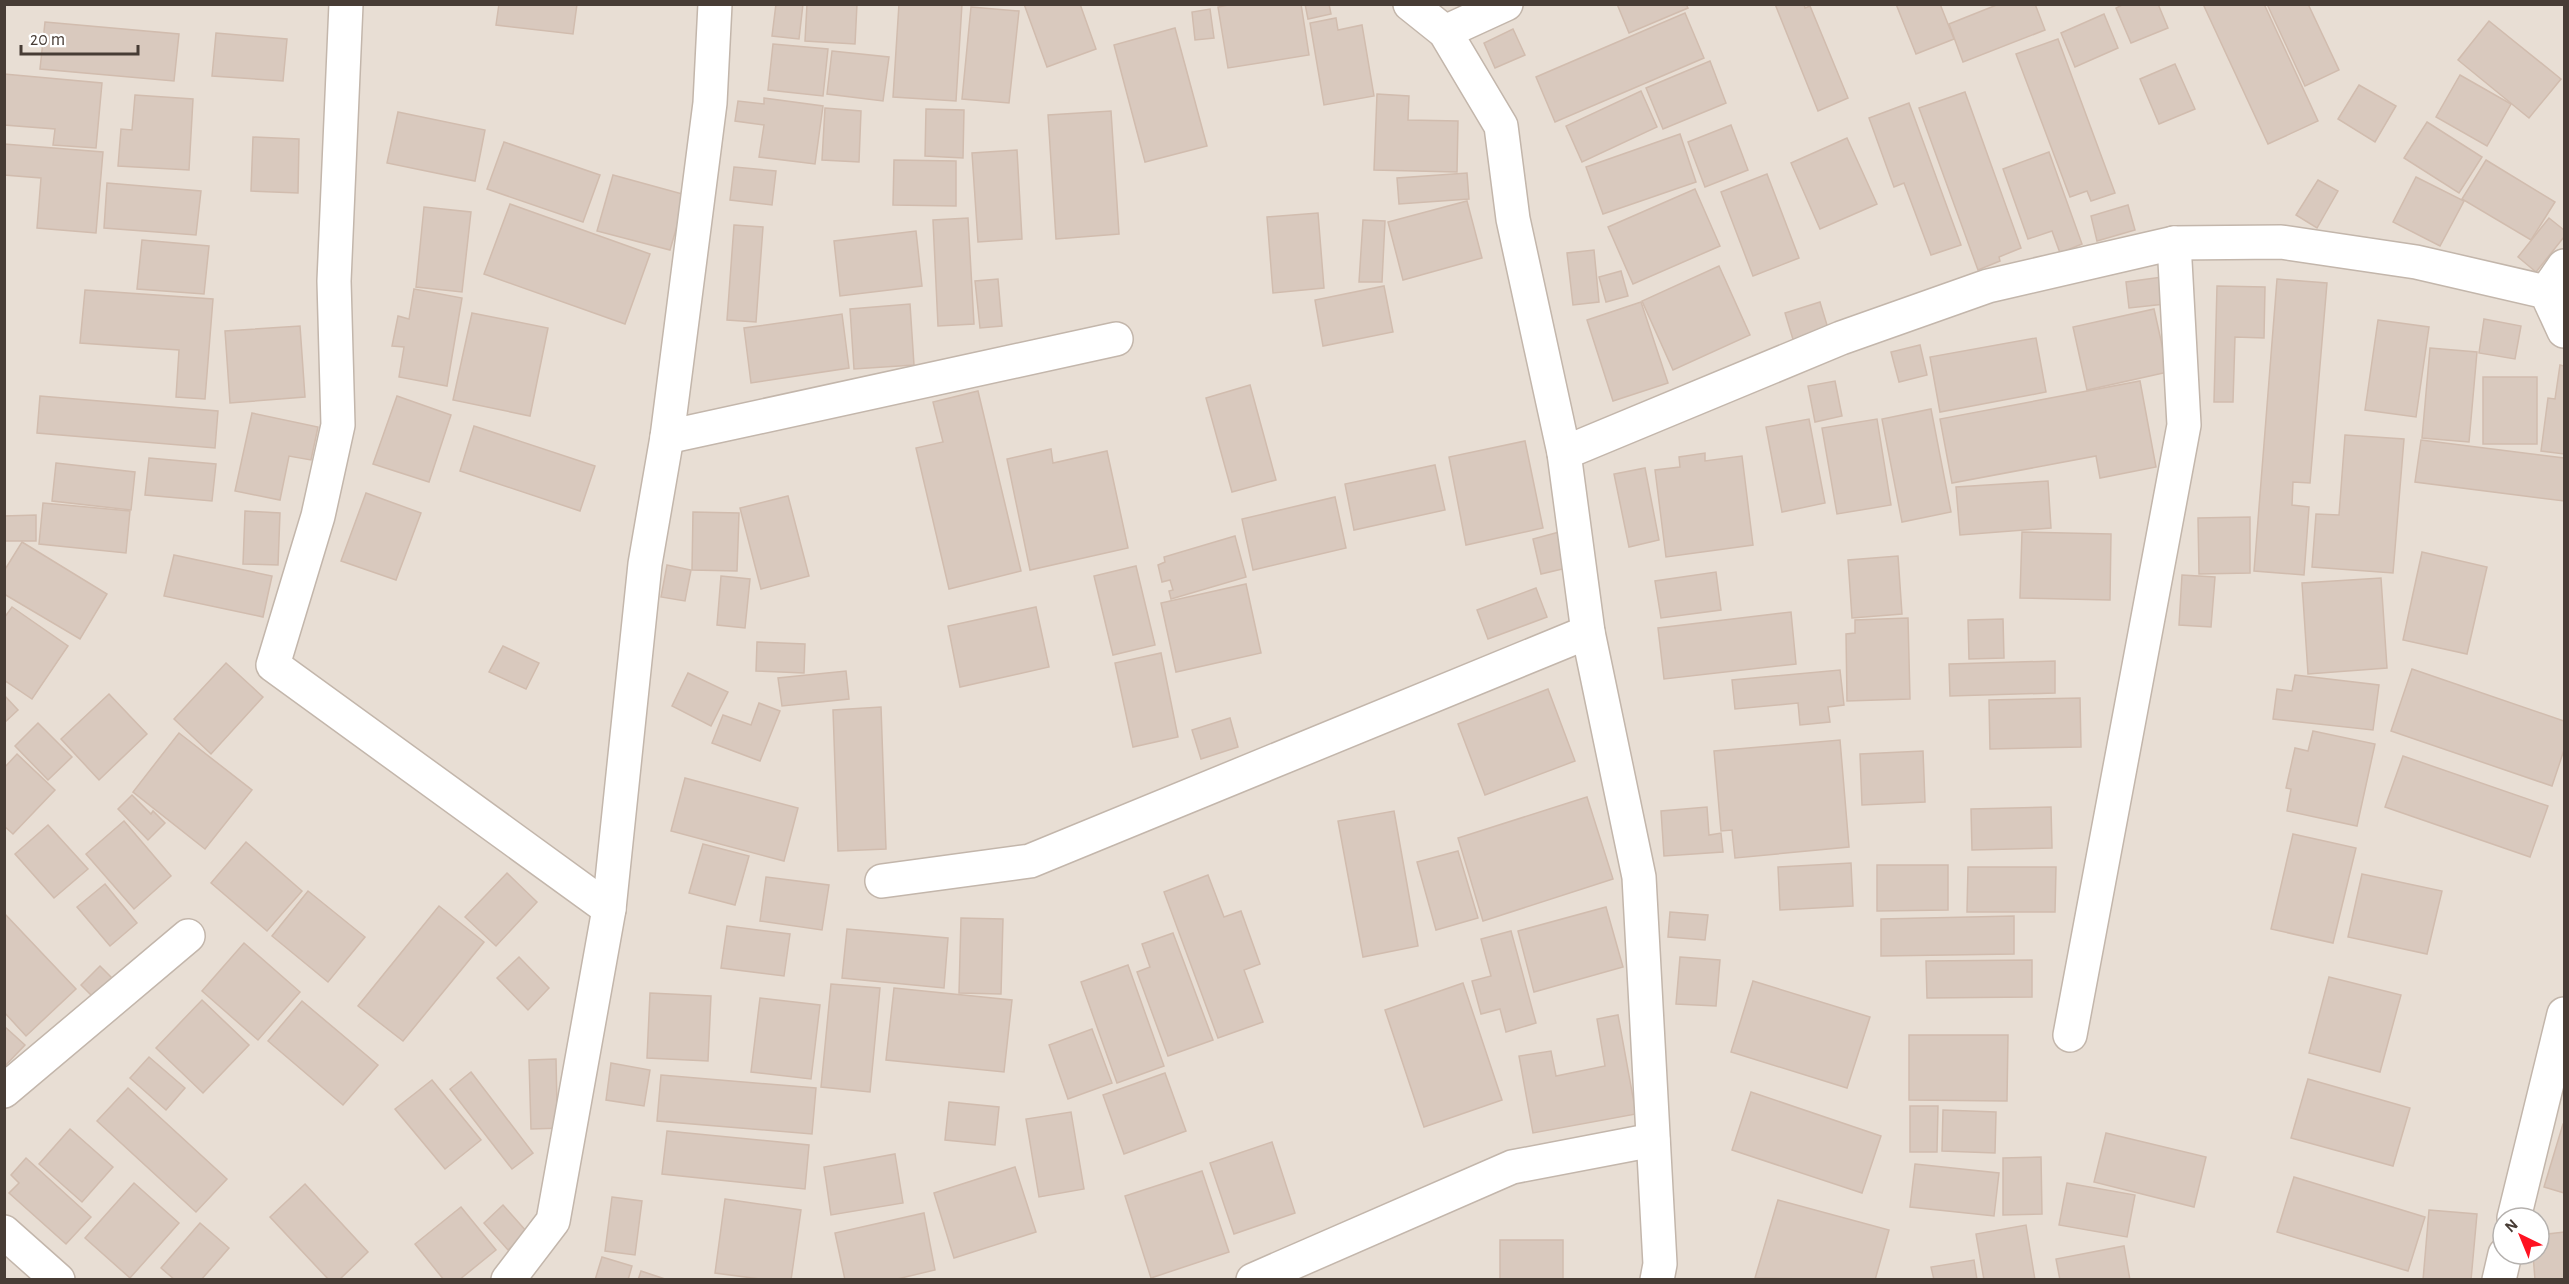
<svg xmlns="http://www.w3.org/2000/svg" width="2569" height="1284" viewBox="0 0 2569 1284" font-family="'Alegreya Sans',sans-serif">
  <rect width="100%" height="100%" fill="#f4ede6"/>
  <!-- residential -->
  <path fill="#e8ded4" fill-rule="evenodd" d="M 5,5 L 2564,5 L 2564,1279 L 5,1280 ZM 2503,1218 L 2539,1218 L 2539,1254 L 2503,1254 Z"/>
  <!-- building -->
  <g fill="#d9c9be" stroke="#d1bcae" stroke-width="1.5">
    <polygon points="499,4 577,4 573,34 496,25"/>
    <polygon points="776,4 803,4 799,39 772,36"/>
    <polygon points="807,4 857,4 855,44 805,41"/>
    <polygon points="899,4 962,4 956,101 893,97"/>
    <polygon points="1024,4 1080,4 1096,49 1047,67"/>
    <polygon points="1233,4 1301,4 1309,55 1228,68 1218,7"/>
    <polygon points="1305,4 1329,4 1331,14 1308,19"/>
    <polygon points="1617,4 1686,4 1688,8 1629,33"/>
    <polygon points="1775,4 1804,4 1805,8 1810,6 1848,98 1818,111"/>
    <polygon points="1896,4 1940,4 1954,39 1916,54"/>
    <polygon points="1999,4 2035,4 2045,30 1963,62 1949,24"/>
    <polygon points="2124,4 2158,4 2168,28 2131,43 2116,8"/>
    <polygon points="2203,4 2264,4 2318,121 2268,144"/>
    <polygon points="2267,4 2308,4 2339,70 2305,86"/>
    <polygon points="971,7 1019,11 1009,103 962,99"/>
    <polygon points="1210,9 1214,38 1195,40 1192,12"/>
    <polygon points="1685,13 1704,58 1555,122 1536,77"/>
    <polygon points="2104,14 2118,48 2075,67 2061,33"/>
    <polygon points="1336,18 1338,30 1362,25 1374,96 1324,105 1310,23"/>
    <polygon points="2489,21 2561,79 2529,118 2458,60"/>
    <polygon points="45,22 179,34 174,81 40,69"/>
    <polygon points="1175,28 1207,146 1145,162 1114,45"/>
    <polygon points="1513,29 1525,55 1495,68 1484,43"/>
    <polygon points="216,33 287,39 283,81 212,76"/>
    <polygon points="2058,39 2115,193 2091,201 2087,191 2070,197 2016,54"/>
    <polygon points="773,44 828,49 823,96 768,90"/>
    <polygon points="832,51 889,57 883,101 827,94"/>
    <polygon points="1710,61 1726,103 1663,129 1646,88"/>
    <polygon points="2175,64 2195,109 2159,124 2140,79"/>
    <polygon points="4,74 102,83 96,148 53,145 55,129 4,125"/>
    <polygon points="2460,75 2511,104 2487,146 2436,117"/>
    <polygon points="2359,85 2396,106 2375,142 2338,119"/>
    <polygon points="1641,91 1657,127 1582,162 1566,126"/>
    <polygon points="1965,92 2021,248 1999,257 2000,261 1978,270 1919,108"/>
    <polygon points="1377,94 1409,96 1408,120 1458,121 1457,172 1374,170"/>
    <polygon points="135,95 193,99 189,170 118,166 121,129 132,130"/>
    <polygon points="764,98 823,106 815,164 759,157 764,125 735,121 738,101 764,104"/>
    <polygon points="1909,103 1961,245 1931,255 1904,183 1894,187 1869,118"/>
    <polygon points="825,108 861,111 859,162 822,160"/>
    <polygon points="926,109 964,110 963,158 925,156"/>
    <polygon points="1111,111 1119,234 1056,239 1048,115"/>
    <polygon points="398,112 485,130 475,181 387,163"/>
    <polygon points="2427,122 2482,157 2459,193 2404,158"/>
    <polygon points="1731,125 1748,170 1705,187 1688,142"/>
    <polygon points="1680,134 1696,182 1603,214 1586,167"/>
    <polygon points="253,137 299,139 298,193 251,191"/>
    <polygon points="1847,138 1877,204 1820,229 1791,163"/>
    <polygon points="504,142 600,175 583,222 487,189"/>
    <polygon points="4,144 103,152 96,233 37,228 41,178 4,175"/>
    <polygon points="1017,150 1022,239 978,242 972,153"/>
    <polygon points="2049,152 2082,244 2060,253 2052,231 2028,239 2003,169"/>
    <polygon points="894,160 956,161 956,206 893,205"/>
    <polygon points="2486,160 2555,202 2531,240 2462,199"/>
    <polygon points="734,167 776,171 772,205 730,200"/>
    <polygon points="1467,173 1469,199 1399,204 1397,178"/>
    <polygon points="1767,174 1799,258 1753,276 1721,192"/>
    <polygon points="613,175 686,195 670,250 597,231"/>
    <polygon points="2416,177 2464,201 2440,246 2393,222"/>
    <polygon points="2318,180 2338,191 2317,228 2296,215"/>
    <polygon points="107,183 201,191 196,235 104,228"/>
    <polygon points="1695,189 1720,246 1633,284 1608,227"/>
    <polygon points="1467,201 1482,258 1403,280 1388,222"/>
    <polygon points="510,204 650,254 625,324 484,274"/>
    <polygon points="2128,205 2135,230 2097,241 2091,216"/>
    <polygon points="424,207 471,212 462,292 416,287"/>
    <polygon points="1318,213 1324,288 1273,293 1267,217"/>
    <polygon points="968,218 974,324 938,326 933,220"/>
    <polygon points="2549,218 2564,230 2564,237 2536,272 2518,257"/>
    <polygon points="1363,220 1385,221 1382,282 1359,282"/>
    <polygon points="734,225 763,227 756,322 727,320"/>
    <polygon points="916,231 922,286 840,296 834,241"/>
    <polygon points="142,240 209,246 204,294 137,289"/>
    <polygon points="1594,250 1599,302 1573,305 1567,253"/>
    <polygon points="1719,266 1750,335 1673,370 1642,301"/>
    <polygon points="1621,271 1628,296 1606,302 1599,277"/>
    <polygon points="2162,277 2165,304 2129,308 2126,282"/>
    <polygon points="998,279 1002,326 980,328 975,281"/>
    <polygon points="2277,279 2327,283 2310,483 2293,482 2292,505 2309,507 2304,575 2254,571"/>
    <polygon points="1384,286 1393,332 1323,346 1315,300"/>
    <polygon points="2217,286 2265,287 2264,338 2235,337 2233,402 2214,402"/>
    <polygon points="414,289 462,298 447,386 399,377 404,347 392,346 398,316 409,319"/>
    <polygon points="85,290 213,299 205,399 176,397 179,350 80,343"/>
    <polygon points="1641,302 1668,383 1613,401 1587,320"/>
    <polygon points="1820,302 1830,335 1795,346 1785,313"/>
    <polygon points="910,304 914,365 854,369 850,309"/>
    <polygon points="2154,309 2168,372 2087,390 2073,327"/>
    <polygon points="472,313 548,328 530,416 453,400"/>
    <polygon points="842,314 849,368 751,383 744,328"/>
    <polygon points="2484,319 2521,326 2515,359 2479,353"/>
    <polygon points="2378,320 2429,327 2416,417 2365,410"/>
    <polygon points="300,326 305,397 230,403 225,331"/>
    <polygon points="2036,338 2046,392 1940,412 1930,357"/>
    <polygon points="1920,345 1927,375 1899,382 1891,352"/>
    <polygon points="2430,348 2477,352 2469,442 2422,438"/>
    <polygon points="2560,365 2564,366 2564,454 2541,451 2548,398 2555,399"/>
    <rect x="2483" y="377" width="54" height="67"/>
    <polygon points="1835,381 1842,416 1815,422 1808,386"/>
    <polygon points="2140,381 2156,467 2100,478 2096,456 1952,483 1940,419"/>
    <polygon points="1250,385 1276,480 1232,492 1206,398"/>
    <polygon points="978,391 1021,571 949,589 916,448 943,442 933,402"/>
    <polygon points="40,396 218,411 215,448 37,433"/>
    <polygon points="397,396 451,415 429,482 373,464"/>
    <polygon points="1931,409 1951,512 1902,522 1882,419"/>
    <polygon points="252,413 318,427 311,460 289,456 280,500 235,491"/>
    <polygon points="1809,419 1825,503 1782,512 1766,427"/>
    <polygon points="1877,419 1891,505 1837,514 1822,428"/>
    <polygon points="474,426 595,466 580,511 460,471"/>
    <polygon points="2345,435 2404,439 2393,573 2312,567 2316,514 2339,515"/>
    <polygon points="2421,440 2564,458 2564,501 2415,482"/>
    <polygon points="1525,441 1543,528 1466,545 1449,457"/>
    <polygon points="1051,449 1053,463 1107,451 1128,548 1030,570 1007,459"/>
    <polygon points="1705,453 1705,461 1742,456 1753,545 1666,557 1655,470 1680,467 1679,457"/>
    <polygon points="149,458 216,464 212,501 145,495"/>
    <polygon points="56,463 135,472 131,510 52,501"/>
    <polygon points="1435,465 1445,510 1354,530 1345,484"/>
    <polygon points="1645,468 1659,540 1629,547 1614,474"/>
    <polygon points="2048,481 2051,528 1960,535 1956,487"/>
    <polygon points="366,493 421,513 396,580 341,561"/>
    <polygon points="788,496 809,576 761,589 740,508"/>
    <polygon points="1335,497 1346,548 1253,570 1242,519"/>
    <polygon points="43,503 130,511 126,553 39,544"/>
    <polygon points="245,511 280,513 278,565 243,564"/>
    <polygon points="693,512 739,513 737,571 692,570"/>
    <polygon points="36,515 36,541 4,541 4,516"/>
    <polygon points="2250,517 2250,573 2199,574 2198,518"/>
    <polygon points="1563,531 1571,567 1541,574 1533,539"/>
    <polygon points="2022,532 2111,534 2110,600 2020,598"/>
    <polygon points="1235,536 1246,577 1171,599 1169,591 1173,590 1170,580 1162,582 1158,565 1165,562 1164,557"/>
    <polygon points="22,542 107,594 80,639 4,594 4,571"/>
    <polygon points="2422,552 2487,567 2467,654 2403,640"/>
    <polygon points="174,555 272,576 263,617 164,596"/>
    <polygon points="1898,556 1902,614 1852,618 1848,560"/>
    <polygon points="667,565 691,570 685,601 661,597"/>
    <polygon points="1136,566 1155,645 1113,655 1094,576"/>
    <polygon points="1716,572 1721,610 1661,618 1655,581"/>
    <polygon points="2182,575 2215,577 2211,627 2179,625"/>
    <polygon points="721,576 750,579 745,628 717,625"/>
    <polygon points="2381,578 2387,668 2308,674 2302,583"/>
    <polygon points="1246,584 1261,653 1176,672 1161,603"/>
    <polygon points="1536,588 1547,617 1488,639 1477,610"/>
    <polygon points="12,607 68,646 32,699 4,680 4,618"/>
    <polygon points="1036,607 1049,667 960,687 948,626"/>
    <polygon points="1791,612 1796,664 1664,679 1658,628"/>
    <polygon points="1908,618 1910,699 1847,701 1846,634 1855,633 1855,620"/>
    <polygon points="2003,619 2004,658 1969,659 1968,620"/>
    <polygon points="757,642 805,644 804,673 756,671"/>
    <polygon points="503,646 539,663 526,689 489,672"/>
    <polygon points="1161,653 1178,737 1133,747 1115,663"/>
    <polygon points="2055,661 2055,693 1950,696 1949,664"/>
    <polygon points="226,663 263,697 211,754 174,719"/>
    <polygon points="2412,669 2564,721 2564,750 2552,786 2391,731"/>
    <polygon points="1840,670 1844,705 1828,707 1830,722 1800,725 1798,703 1735,709 1732,680"/>
    <polygon points="846,671 849,699 782,706 778,678"/>
    <polygon points="688,673 728,692 711,726 672,706"/>
    <polygon points="2295,675 2379,685 2373,730 2273,719 2277,689 2292,691"/>
    <polygon points="1548,689 1575,761 1485,795 1458,724"/>
    <polygon points="109,694 147,734 99,780 61,739"/>
    <polygon points="4,695 18,710 4,723"/>
    <polygon points="2080,698 2081,747 1990,749 1989,700"/>
    <polygon points="759,703 780,711 760,761 712,743 723,715 751,725"/>
    <polygon points="881,707 886,849 838,851 833,710"/>
    <polygon points="1230,718 1238,747 1201,759 1192,730"/>
    <polygon points="38,723 72,757 48,780 15,746"/>
    <polygon points="2313,731 2375,744 2357,826 2287,811 2291,789 2286,788 2295,748 2308,751"/>
    <polygon points="179,733 252,790 205,849 133,792"/>
    <polygon points="1840,740 1849,847 1735,858 1732,830 1721,831 1714,751"/>
    <polygon points="1923,751 1925,802 1862,805 1860,754"/>
    <polygon points="17,754 55,790 13,834 4,826 4,768"/>
    <polygon points="2403,756 2548,806 2530,857 2385,807"/>
    <polygon points="685,778 798,808 784,861 671,831"/>
    <polygon points="132,795 151,814 153,811 165,823 148,840 118,809"/>
    <polygon points="1587,797 1613,879 1483,921 1458,838"/>
    <polygon points="1707,807 1709,835 1721,833 1723,852 1664,856 1661,811"/>
    <polygon points="2051,807 2052,848 1972,850 1971,809"/>
    <polygon points="1394,811 1418,946 1363,957 1338,821"/>
    <polygon points="124,821 171,876 134,909 86,854"/>
    <polygon points="48,825 88,869 54,898 15,854"/>
    <polygon points="2293,834 2356,848 2333,943 2271,929"/>
    <polygon points="246,842 302,891 267,931 211,883"/>
    <polygon points="703,844 749,856 735,905 689,893"/>
    <polygon points="1458,851 1478,918 1436,930 1417,862"/>
    <polygon points="1851,863 1853,906 1780,910 1778,867"/>
    <polygon points="1877,865 1948,865 1948,910 1877,911"/>
    <polygon points="1968,867 2056,867 2055,912 1967,912"/>
    <polygon points="507,873 537,902 496,946 465,917"/>
    <polygon points="2362,874 2442,891 2427,954 2348,937"/>
    <polygon points="1208,875 1224,917 1241,911 1260,964 1244,970 1263,1022 1218,1038 1164,892"/>
    <polygon points="766,877 829,885 822,930 760,921"/>
    <polygon points="105,884 137,923 110,946 77,907"/>
    <polygon points="308,891 365,937 328,982 272,936"/>
    <polygon points="439,906 484,942 403,1041 358,1006"/>
    <polygon points="1606,907 1623,967 1534,992 1518,931"/>
    <polygon points="1670,912 1708,915 1705,940 1668,937"/>
    <polygon points="4,913 76,989 26,1036 4,1012"/>
    <polygon points="2014,916 2014,954 1881,956 1881,919"/>
    <polygon points="961,918 1003,919 1001,994 959,993"/>
    <polygon points="727,926 790,934 784,976 721,968"/>
    <polygon points="847,929 948,938 944,988 842,978"/>
    <polygon points="1511,931 1536,1023 1506,1032 1500,1009 1481,1014 1472,981 1491,976 1481,939"/>
    <polygon points="1173,933 1213,1040 1168,1056 1137,972 1150,967 1142,944"/>
    <polygon points="244,943 300,992 258,1040 202,991"/>
    <polygon points="519,957 549,988 528,1010 497,978"/>
    <polygon points="1680,957 1720,960 1716,1006 1676,1004"/>
    <polygon points="2032,960 2032,997 1927,998 1926,961"/>
    <polygon points="1128,965 1164,1066 1117,1083 1081,982"/>
    <polygon points="100,966 117,983 98,1002 81,985"/>
    <polygon points="2329,977 2401,995 2380,1072 2309,1053"/>
    <polygon points="1753,981 1870,1017 1847,1088 1731,1052"/>
    <polygon points="1463,983 1502,1100 1424,1127 1385,1010"/>
    <polygon points="831,984 880,988 870,1092 821,1087"/>
    <polygon points="894,988 1012,1000 1004,1072 886,1060"/>
    <polygon points="650,993 711,996 708,1061 647,1058"/>
    <polygon points="760,998 820,1005 811,1079 751,1072"/>
    <polygon points="202,1000 249,1045 203,1093 156,1048"/>
    <polygon points="302,1001 378,1065 343,1105 268,1041"/>
    <polygon points="1618,1015 1636,1114 1533,1133 1519,1056 1551,1051 1556,1076 1605,1066 1597,1019"/>
    <polygon points="4,1026 25,1045 4,1067"/>
    <polygon points="1092,1029 1112,1083 1068,1099 1049,1045"/>
    <polygon points="1909,1035 2008,1035 2007,1101 1909,1100"/>
    <polygon points="149,1057 185,1088 166,1110 130,1078"/>
    <polygon points="556,1059 557,1107 564,1128 531,1129 529,1060"/>
    <polygon points="611,1063 650,1070 644,1106 606,1100"/>
    <polygon points="471,1072 533,1153 512,1169 450,1089"/>
    <polygon points="1165,1073 1186,1131 1124,1154 1103,1095"/>
    <polygon points="661,1075 816,1088 812,1134 657,1121"/>
    <polygon points="2308,1079 2410,1108 2393,1166 2291,1138"/>
    <polygon points="432,1080 481,1140 445,1169 395,1109"/>
    <polygon points="128,1088 227,1179 196,1212 97,1121"/>
    <polygon points="1751,1092 1881,1136 1862,1193 1732,1150"/>
    <polygon points="949,1102 999,1107 995,1145 945,1140"/>
    <polygon points="1910,1106 1938,1106 1937,1152 1910,1152"/>
    <polygon points="1943,1110 1996,1112 1995,1153 1942,1151"/>
    <polygon points="1071,1112 1084,1189 1039,1197 1026,1119"/>
    <polygon points="2563,1124 2564,1124 2564,1193 2544,1187"/>
    <polygon points="70,1129 113,1167 82,1202 39,1164"/>
    <polygon points="667,1131 809,1145 805,1189 662,1174"/>
    <polygon points="2106,1133 2206,1157 2194,1207 2094,1182"/>
    <polygon points="1272,1142 1295,1213 1234,1234 1210,1163"/>
    <polygon points="895,1154 903,1203 831,1215 824,1167"/>
    <polygon points="2041,1157 2042,1214 2003,1215 2003,1158"/>
    <polygon points="26,1158 91,1217 66,1244 9,1193 19,1183 11,1175"/>
    <polygon points="1915,1164 1999,1173 1994,1216 1910,1207"/>
    <polygon points="1015,1167 1036,1232 954,1258 934,1193"/>
    <polygon points="1202,1171 1229,1252 1151,1278 1125,1196"/>
    <polygon points="2294,1177 2425,1217 2408,1271 2277,1232"/>
    <polygon points="134,1183 179,1223 130,1278 85,1238"/>
    <polygon points="2067,1183 2135,1195 2127,1237 2059,1225"/>
    <polygon points="305,1184 368,1252 339,1280 329,1280 270,1217"/>
    <polygon points="612,1197 642,1201 635,1255 605,1251"/>
    <polygon points="725,1199 801,1210 791,1280 768,1280 715,1273"/>
    <polygon points="1778,1200 1889,1230 1875,1280 1755,1278"/>
    <polygon points="503,1205 527,1232 508,1250 484,1223"/>
    <polygon points="461,1207 496,1250 459,1280 444,1280 415,1244"/>
    <polygon points="2429,1210 2477,1214 2471,1280 2423,1280"/>
    <polygon points="924,1213 935,1270 893,1280 845,1280 835,1233"/>
    <polygon points="200,1223 229,1248 201,1280 175,1280 161,1268"/>
    <polygon points="2026,1225 2035,1280 1984,1280 1976,1234"/>
    <polygon points="2564,1232 2564,1280 2535,1280 2533,1254 2539,1254 2539,1235"/>
    <rect x="1500" y="1240" width="63" height="40"/>
    <polygon points="2124,1246 2130,1280 2060,1280 2056,1259"/>
    <polygon points="602,1257 632,1266 628,1280 595,1280"/>
    <polygon points="1974,1260 1977,1280 1934,1280 1931,1267"/>
    <polygon points="641,1271 668,1280 638,1280"/>
  </g>
  <g fill="none" stroke-linecap="round" stroke-linejoin="round">
    <defs>
      <g id="minor">
        <polyline points="346,4 334,281 338,425 318,516 273,665 609,909"/>
        <polyline points="1410,4 1445,32 1501,126 1513,219 1564,453 1588,632 1639,877 1660,1264 1657,1280"/>
        <polyline points="1445,32 1506,4"/>
        <polyline points="2546,292 2564,266"/>
        <polyline points="667,437 1116,339"/>
        <polyline points="1564,453 1841,338 1988,286 2174,243 2281,242 2416,262 2546,292 2564,331"/>
        <polyline points="882,881 1030,861 1588,632"/>
        <polyline points="2070,1035 2184,425 2174,243"/>
        <polyline points="4,1091 188,936"/>
        <polyline points="2514,1218 2564,1014"/>
        <polyline points="4,1232 58,1280"/>
        <polyline points="508,1280 553,1221 609,909 645,564 667,437 710,103 715,4"/>
        <polyline points="1253,1280 1512,1167 1653,1140"/>
        <polyline points="2499,1280 2505,1254"/>
      </g>
    </defs>
    <!-- minor casing -->
    <use href="#minor" stroke="#c3b6ab" stroke-width="36"/>
    <!-- minor -->
    <use href="#minor" stroke="#fff" stroke-width="33"/>
  </g>
  <!-- border -->
  <rect width="2569" height="1284" fill="none" stroke="#473c35" stroke-width="12"/>
  <!-- north arrow -->
  <g transform="translate(2521 1236) rotate(317)"><circle r="28" fill="#ffffff" stroke="#b5b1ae" stroke-width="1.5"/>
  <path d="M0-4.5L10 22L0 15L-10 22Z" fill="#ff1221"/>
  <text y="-9" font-size="16" font-weight="bold" text-anchor="middle" fill="#473c35">N</text>
  </g>
  <!-- scale -->
  <path d="M21 45v9h117v-9" fill="none" stroke="#473c35" stroke-width="3"/>
  <text x="30" y="45" font-size="18" fill="#473c35" stroke="#ffffff" stroke-width="4.5" paint-order="stroke">20 m</text>
</svg>
